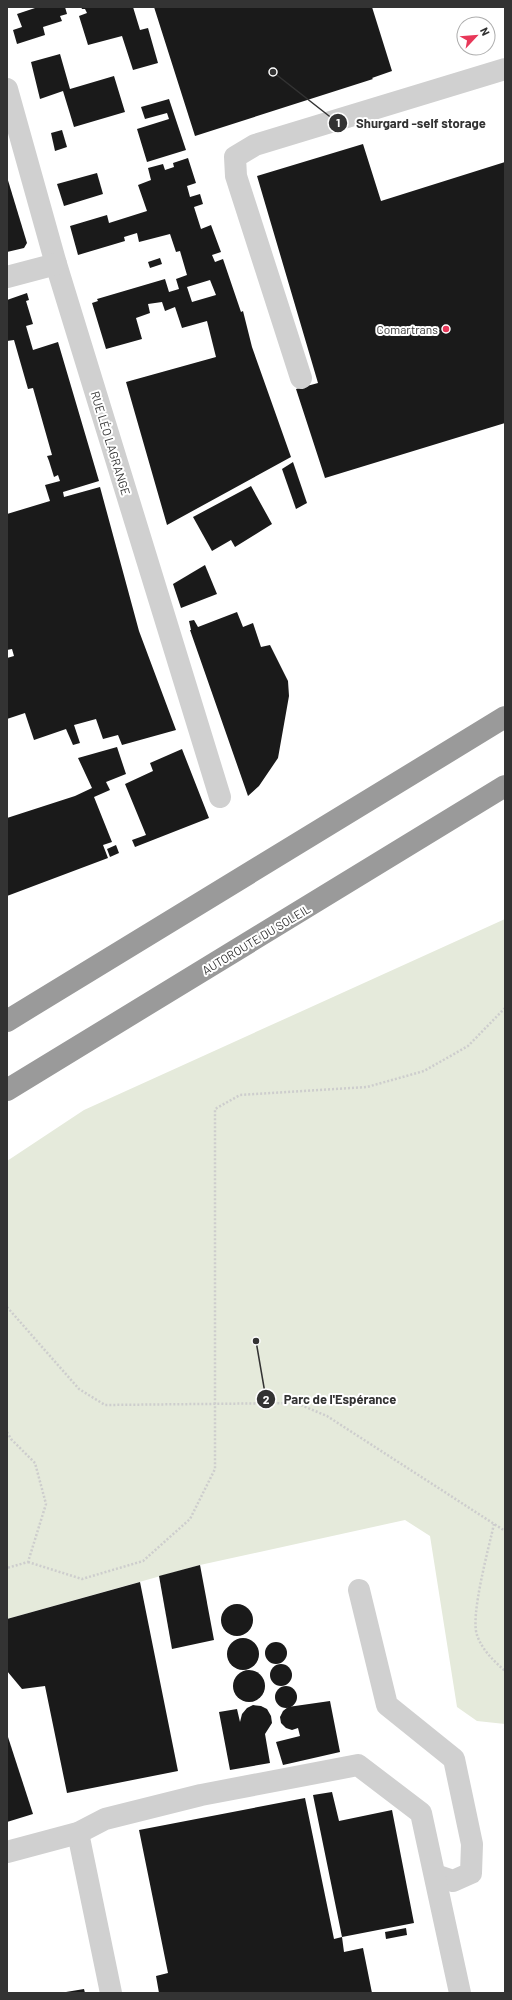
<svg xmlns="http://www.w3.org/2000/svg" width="512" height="2000" viewBox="0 0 512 2000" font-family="Barlow,sans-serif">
  <rect width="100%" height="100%" fill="#fff"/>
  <!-- green -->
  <polygon fill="#e5eadb" points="505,919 505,1724 477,1721 457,1707 430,1536 405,1520 200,1565 7,1619 7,1161 84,1110"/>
  <!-- building -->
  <g fill="#1a1a1a" fill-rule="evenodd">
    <polygon points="38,7 65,7 67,14 60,16 62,21 43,27 45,35 17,44 13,30 22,27 17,14"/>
    <polygon points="81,7 133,7 140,30 148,28 158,63 133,70 122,36 88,45 79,16 87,13 85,9 82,9"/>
    <polygon points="154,7 372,7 392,71 372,78 373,79 195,136"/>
    <polygon points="60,54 70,89 114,76 125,112 74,127 63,91 40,99 31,62"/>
    <polygon points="169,99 186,150 147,162 137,129 169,119 167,113 145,119 141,107"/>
    <polygon points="62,130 67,147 55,151 51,133"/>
    <polygon points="363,144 381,201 505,162 505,423 325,478 296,389 318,383 257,176"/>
    <path d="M 188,158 L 196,183 L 187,186 L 190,197 L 200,194 L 203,204 L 194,207 L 201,229 L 211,225 L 221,252 L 212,255 L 215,262 L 223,259 L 241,312 L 243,311 L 252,347 L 291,457 L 167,525 L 126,382 L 216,357 L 207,321 L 182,328 L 175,307 L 165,311 L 162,302 L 148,304 L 150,313 L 136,318 L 142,339 L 106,349 L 92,303 L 98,301 L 97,299 L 165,279 L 169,292 L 179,289 L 176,279 L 187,275 L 180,251 L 176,252 L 170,234 L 139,242 L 137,233 L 124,237 L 125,241 L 78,255 L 70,226 L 107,215 L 109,223 L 147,211 L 138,185 L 151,180 L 148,168 L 163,164 L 165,170 L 174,167 L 173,163 ZM 210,280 L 216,295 L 192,302 L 187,287 Z"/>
    <polygon points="97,173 103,194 64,206 57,184"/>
    <polygon points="7,177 27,243 24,248 7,252"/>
    <polygon points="160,258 162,264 150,268 148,262"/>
    <polygon points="27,293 29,300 26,301 33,324 26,326 33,350 58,342 99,481 63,492 64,497 100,487 139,631 176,730 122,745 118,735 103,739 96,719 74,725 80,743 73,745 66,729 34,740 25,713 7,719 7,658 14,656 12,649 7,650 7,514 50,501 45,485 60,481 58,475 54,477 49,461 47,456 52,455 33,388 28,389 14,340 7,341 7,300"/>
    <polygon points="293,462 307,503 296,509 282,469"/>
    <polygon points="251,486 272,524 235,547 231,540 212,551 193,517"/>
    <polygon points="205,565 217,594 181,608 173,584"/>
    <polygon points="237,612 243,627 253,623 261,647 270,645 288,681 289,696 278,758 259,786 248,796 190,630 191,630 189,621 194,620 198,627"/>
    <polygon points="117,747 126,774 106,782 110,790 94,797 112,842 103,845 108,858 7,896 7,818 75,796 92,788 78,758"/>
    <polygon points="182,749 209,818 135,847 132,840 146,835 125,784 153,771 150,763"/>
    <polygon points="116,845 119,853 110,857 107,849"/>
    <polygon points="200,1565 214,1640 172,1649 159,1576"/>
    <polygon points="140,1582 178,1771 67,1793 45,1686 22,1689 7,1671 7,1619"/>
    <circle cx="237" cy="1620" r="16"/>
    <circle cx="243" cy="1654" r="16"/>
    <circle cx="276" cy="1653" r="11"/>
    <circle cx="281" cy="1675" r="11"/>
    <circle cx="249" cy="1686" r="16"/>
    <circle cx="286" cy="1697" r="11"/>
    <polygon points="330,1701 340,1752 283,1765 276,1742 300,1736 298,1728 292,1730 286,1728 281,1723 280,1717 283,1711 288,1707"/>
    <polygon points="253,1705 261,1706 267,1709 271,1716 272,1723 265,1734 270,1763 230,1770 219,1712 237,1709 240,1722 242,1714 247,1708"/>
    <polygon points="7,1734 33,1814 7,1822"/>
    <polygon points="332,1792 339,1821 392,1810 414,1923 342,1937 313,1795"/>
    <polygon points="305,1798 334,1939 342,1937 344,1952 363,1948 372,1993 159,1993 156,1976 168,1973 139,1830"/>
    <polygon points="406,1928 407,1935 386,1939 385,1932"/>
    <polygon points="84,1989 85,1993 66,1993 66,1992"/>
  </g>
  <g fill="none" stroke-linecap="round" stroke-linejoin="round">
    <!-- path -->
    <g stroke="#cdcdcd" stroke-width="2.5" stroke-dasharray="2 2" stroke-linecap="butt">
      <polyline points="7,1307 79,1389 105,1405 296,1403 327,1416 505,1531"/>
      <polyline points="7,1432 11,1439 35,1463 46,1504 28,1562 7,1568"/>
      <path d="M 494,1524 C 489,1547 470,1616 477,1635 C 482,1650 494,1661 505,1671"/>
      <polyline points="28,1562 82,1579 143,1561 190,1519 215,1469 215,1109 240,1095 367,1087 424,1071 468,1046 505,1008"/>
    </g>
    <!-- minor -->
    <g stroke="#d0d0d0" stroke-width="22">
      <polyline points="7,89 56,264 220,797"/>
      <polyline points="7,277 56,264"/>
      <polyline points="301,378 236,176 235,157 255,145 505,69"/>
      <polyline points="359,1590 387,1705 454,1759 472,1844 471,1873 453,1881 435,1875"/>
      <polyline points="78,1833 111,1993"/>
      <polyline points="7,1852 78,1833 105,1819 201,1795 358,1765 421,1813 460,1993"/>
    </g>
    <!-- highway -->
    <g stroke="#9a9a9a" stroke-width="22">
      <polyline points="7,1021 505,717"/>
      <polyline points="7,1090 505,786"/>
    </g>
  </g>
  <!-- markers -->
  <circle fill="#e83759" stroke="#fff" stroke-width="1.5" cx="446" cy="329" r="4"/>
  <g text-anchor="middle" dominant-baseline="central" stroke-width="4" stroke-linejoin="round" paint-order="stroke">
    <!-- poi labels -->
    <g font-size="12" fill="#333" stroke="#fff" text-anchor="end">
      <text x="438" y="329">Comartrans</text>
    </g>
    <!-- street labels -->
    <g font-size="12" fill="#333" stroke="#fff">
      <text transform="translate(111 443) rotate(73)">RUE LÉO LAGRANGE</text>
      <text transform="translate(256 939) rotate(-31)">AUTOROUTE DU SOLEIL</text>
    </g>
  </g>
  <!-- callouts -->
  <path fill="none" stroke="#333" stroke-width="1.5" d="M273 72L338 123M256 1341L266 1399"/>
  <g fill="#333" stroke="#fff" stroke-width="1.5">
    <circle cx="273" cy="72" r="4"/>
    <circle cx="256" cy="1341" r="4"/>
    <circle cx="338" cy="123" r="10"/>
    <circle cx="266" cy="1399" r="10"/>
  </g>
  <g font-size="12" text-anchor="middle" font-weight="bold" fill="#fff">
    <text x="338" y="127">1</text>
    <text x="266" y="1404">2</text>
  </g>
  <g font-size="13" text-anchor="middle" font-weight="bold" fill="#333" stroke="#fff" stroke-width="4" stroke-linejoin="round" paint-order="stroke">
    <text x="421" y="128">Shurgard -self storage</text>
    <text x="340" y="1404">Parc de l'Espérance</text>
  </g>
  <!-- border -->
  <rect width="512" height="2000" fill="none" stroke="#333333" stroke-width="16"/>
  <!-- north arrow -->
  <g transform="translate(476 36) rotate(64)"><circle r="19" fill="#ffffff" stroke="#adadad"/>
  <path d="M0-3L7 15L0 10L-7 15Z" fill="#e83759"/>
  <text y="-6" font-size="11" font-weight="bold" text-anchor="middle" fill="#333333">N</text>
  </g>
</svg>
